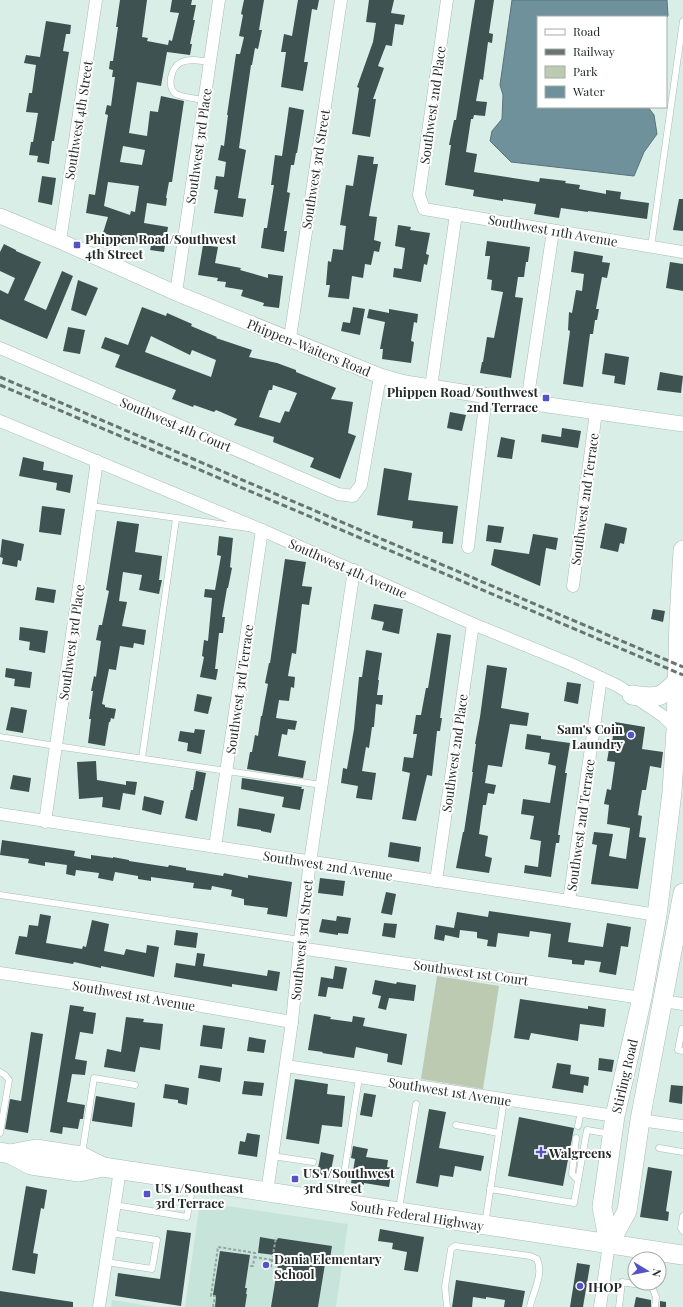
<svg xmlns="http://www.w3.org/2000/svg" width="683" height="1307" viewBox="0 0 683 1307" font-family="'Playfair Display',serif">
  <rect width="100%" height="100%" fill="#d9eee7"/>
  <!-- built -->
  <g fill="#c7e4da">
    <polygon points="200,1202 348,1224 336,1307 185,1307"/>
    <polygon points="112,1300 156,1307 111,1307"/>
  </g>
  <!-- green -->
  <polygon fill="#bccab1" points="437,976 499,986 483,1089 421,1079"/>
  <!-- water -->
  <polygon fill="#6f919b" stroke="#587379" points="512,0 667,0 668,16 666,18 666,17 538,17 538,107 648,107 654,115 657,134 644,152 634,176 511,162 490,141 492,131 502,119 503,95 500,85"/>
  <!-- building -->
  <g fill="#3f5252" fill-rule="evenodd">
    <path d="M 120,0 L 147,0 L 142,37 L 148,38 L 147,41 L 168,45 L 169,40 L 172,41 L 179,13 L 170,12 L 172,0 L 192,0 L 191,5 L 196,5 L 193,20 L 195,20 L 190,44 L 192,44 L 190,55 L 167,52 L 161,86 L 137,82 L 129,133 L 147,136 L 150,111 L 158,112 L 161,96 L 184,101 L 172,182 L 169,182 L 166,198 L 167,198 L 166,206 L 147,203 L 144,223 L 168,227 L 164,252 L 150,250 L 151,246 L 126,242 L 126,240 L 103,233 L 108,217 L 86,213 L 89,194 L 95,195 L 108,115 L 105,114 L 107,105 L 111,106 L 115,77 L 112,77 L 113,70 L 109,69 L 110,61 L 113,61 L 118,27 L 116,27 ZM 123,146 L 145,150 L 142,165 L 120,162 ZM 108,182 L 139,186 L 135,212 L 131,211 L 130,215 L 104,206 Z"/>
    <polygon points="244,0 264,0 259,30 262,30 258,49 255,48 252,65 251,65 239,148 246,150 238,198 246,199 243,217 214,213 218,190 214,189 216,176 224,177 226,162 218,160 221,145 224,146 228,115 227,115 236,54 240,54 244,37 239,36 243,15 241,14"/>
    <polygon points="298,0 319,0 317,10 312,9 304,62 308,62 303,91 281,87 286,52 281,52 284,34 292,36"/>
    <polygon points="369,0 394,0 391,13 405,15 403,25 395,24 392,46 386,45 378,66 384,68 373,99 376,99 370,137 352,134 359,88 357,87 373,42 376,23 366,22"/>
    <polygon points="475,0 494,0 489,33 493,34 492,43 488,42 483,80 480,79 476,101 487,102 485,116 474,115 473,119 471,119 466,152 477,154 474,172 539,182 540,178 566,181 565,183 580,185 579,189 606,194 606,190 621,192 620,199 649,203 647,219 588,211 588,212 561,208 559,218 534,214 536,204 503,199 503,201 473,196 474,190 445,185 451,145 449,145 454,120 456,120"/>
    <polygon points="46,21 71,25 70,34 66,34 63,51 69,52 54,141 52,141 49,164 37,162 38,156 29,155 31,142 33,142 38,113 26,112 29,93 32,93 36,65 24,63 26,55 40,57"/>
    <polygon points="289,107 304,110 297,153 296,153 294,165 291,165 287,192 290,193 284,231 287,231 284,252 261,248 264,228 267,228 274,185 271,185 275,155 282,156"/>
    <polygon points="358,155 374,157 373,164 378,164 369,216 377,217 374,240 381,242 379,252 374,251 371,265 365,264 363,278 352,276 349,299 328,297 330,285 326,285 328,261 331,262 333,249 343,250 346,226 340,225 342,212 346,185 353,186"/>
    <polygon points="42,176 56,178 52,205 38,202"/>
    <polygon points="679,199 683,199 683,231 673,230"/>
    <polygon points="398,225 411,227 410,230 430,233 426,254 429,255 427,265 424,264 421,282 393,277 394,268 402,269 405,248 395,246"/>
    <polygon points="487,241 530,247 528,262 526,262 524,277 518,277 515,297 523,298 511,378 480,373 482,362 483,362 487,337 494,338 503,292 491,290 492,280 487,279 490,256 485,256"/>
    <polygon points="4,244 16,250 16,251 41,262 24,300 46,310 62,271 73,276 47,339 0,319 0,290 8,294 15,278 0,271 0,252"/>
    <polygon points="203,245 218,247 215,263 241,268 240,270 268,278 268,274 283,276 279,308 263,306 264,303 241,296 243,290 225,287 226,282 217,281 218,278 198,275"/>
    <polygon points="574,251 603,256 602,262 610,263 607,278 602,277 596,309 599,309 597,320 595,320 593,334 590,334 583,387 563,384 570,331 568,330 569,312 572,313 576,290 582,291 584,274 571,272"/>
    <polygon points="670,262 683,264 683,291 666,288"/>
    <polygon points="78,280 98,288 86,316 71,310"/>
    <path d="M 142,307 L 166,316 L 167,313 L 192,324 L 191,326 L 217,337 L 216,338 L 252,350 L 249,357 L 277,363 L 296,370 L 296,372 L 336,388 L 331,399 L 353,402 L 348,433 L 356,436 L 340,479 L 310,467 L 314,458 L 273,442 L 274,437 L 234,425 L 237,419 L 216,410 L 214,412 L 194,405 L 193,407 L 172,399 L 176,390 L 115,367 L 120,355 L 101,348 L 105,337 L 128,345 ZM 151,336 L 190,355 L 192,350 L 216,360 L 211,377 L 145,352 ZM 273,385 L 297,393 L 289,412 L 285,411 L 280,423 L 259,417 L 269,390 L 272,390 Z"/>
    <polygon points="353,307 365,309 360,335 341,331 343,322 350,323"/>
    <polygon points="369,309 389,313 389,309 418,314 417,323 414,322 411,341 414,342 411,363 382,359 383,349 380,349 385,322 367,318"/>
    <polygon points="68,327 85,330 80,354 63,351"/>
    <polygon points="605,353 629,357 625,385 614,383 615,376 602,374"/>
    <polygon points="660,372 683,376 681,393 657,390"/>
    <polygon points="450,412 466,415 462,431 447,428"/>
    <polygon points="562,428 581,431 578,448 541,442 542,434 561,437"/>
    <polygon points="501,437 515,440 512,459 497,457"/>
    <polygon points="23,457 44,462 43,470 73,475 70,493 56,490 57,483 19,476"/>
    <polygon points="384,468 412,473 408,500 458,506 453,544 442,543 443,532 412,528 413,521 377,515"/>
    <polygon points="42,506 65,509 61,535 39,532"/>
    <polygon points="117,521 139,524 135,552 162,556 159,580 162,580 159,594 139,590 142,575 123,572 119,601 127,602 122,626 146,630 144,645 134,643 133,648 120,646 116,670 109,669 102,704 105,705 105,707 116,709 114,719 111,718 110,722 109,722 105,746 88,743 91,719 89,719 93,691 91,691 94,676 96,677 101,641 96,640 99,625 102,625 109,591 106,590"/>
    <polygon points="605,523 627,528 624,544 620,543 618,552 600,548"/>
    <polygon points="488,525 504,527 501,543 486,541"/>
    <polygon points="533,534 558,538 556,550 546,548 540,586 491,565 494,549 529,554"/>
    <polygon points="219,536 233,538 230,567 232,568 228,588 227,588 222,617 225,617 223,633 219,633 215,669 218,669 216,680 200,677 204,657 202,656 204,640 208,641 212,598 204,597 205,589 215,590 221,556 217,555"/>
    <polygon points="2,539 24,544 21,561 18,560 17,567 2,564 3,558 0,557"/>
    <polygon points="285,559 306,562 302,586 312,587 309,605 302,604 296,654 292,653 288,676 295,677 294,688 291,687 289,701 279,700 276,718 297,721 295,730 288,729 287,735 282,734 278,756 306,761 303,778 247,769 250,752 252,752 255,735 258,736 261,716 262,716 268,684 265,683 269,663 270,663"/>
    <polygon points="37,587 56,590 54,603 35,600"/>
    <polygon points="374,604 403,609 399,634 382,630 384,622 371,619"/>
    <polygon points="653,609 665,611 663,622 651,619"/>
    <polygon points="20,627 48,631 45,653 29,650 30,642 19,640"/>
    <polygon points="437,633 451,635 440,718 442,718 440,731 437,731 432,776 427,775 416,821 402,819 410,773 402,771 404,757 413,758 417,734 413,734 416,715 421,715 426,688 428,688"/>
    <polygon points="366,650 382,653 378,680 379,680 377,695 383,695 382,705 376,704 374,727 372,727 369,748 366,747 362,771 376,773 372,800 356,798 358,786 341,783 343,768 347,769 354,729 359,677 362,677"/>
    <polygon points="487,665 507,668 501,708 529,713 527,726 510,724 502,767 488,765 485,783 496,785 494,794 488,793 486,805 483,805 479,834 488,836 485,856 492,858 489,873 456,868 463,832 464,832 473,772 472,772 476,744 475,744 480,717"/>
    <polygon points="6,668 32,672 30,688 14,686 15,679 5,677"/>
    <polygon points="567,682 581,684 578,704 564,701"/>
    <polygon points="197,694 212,697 208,714 194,711"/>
    <polygon points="11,707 27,710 23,733 6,730"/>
    <polygon points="615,722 645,727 642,749 663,752 661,768 650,766 646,790 642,790 638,815 642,816 639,837 646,838 638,889 591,884 597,845 592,844 594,832 613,834 609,856 626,859 630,828 607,824 609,805 604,804 607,789 611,790 615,762 607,761 609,749 611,749"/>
    <polygon points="195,729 205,730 201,754 187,751 188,743 178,741 180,731 194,733"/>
    <polygon points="527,734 541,736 541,739 570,743 565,773 567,773 558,835 560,835 559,843 556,843 551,877 524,873 525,865 538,867 541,841 530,839 534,816 521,814 523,799 550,803 556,766 548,764 550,753 525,749"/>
    <polygon points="96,761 97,780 126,785 126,781 137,782 135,795 123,793 120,810 102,807 103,797 79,799 77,762"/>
    <polygon points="196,771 206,773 197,821 185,818 191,790 193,790"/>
    <polygon points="13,775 31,778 29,792 10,789"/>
    <polygon points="242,778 302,787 301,789 304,789 300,810 282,807 284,797 241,789"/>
    <polygon points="144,796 164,801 161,815 142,810"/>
    <polygon points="239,808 275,814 271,833 261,831 261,830 237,826"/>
    <polygon points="2,840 75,851 74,856 91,859 91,855 113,858 113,857 129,860 129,861 168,867 169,865 186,868 186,870 223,876 224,873 248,878 248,875 292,882 287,917 267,914 268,908 244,905 244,899 231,896 232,890 212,886 211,890 193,888 194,883 151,877 151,881 138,879 138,876 115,872 113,881 98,878 99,873 76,870 75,876 66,874 67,865 45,862 45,866 28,863 29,859 0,855"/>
    <polygon points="390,842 421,847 419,862 388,857"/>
    <polygon points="320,878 345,881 343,896 318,893"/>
    <polygon points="386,892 396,894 392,915 381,913"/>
    <polygon points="489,911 571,923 568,942 603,947 607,923 631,927 628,947 621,946 616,975 599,972 601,962 585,960 584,965 572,964 572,960 548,957 551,934 530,931 529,937 498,933 496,947 487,946 488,940 477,938 477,932 460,930 459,938 445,935 444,941 434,939 436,925 454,928 457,912 488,917"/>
    <polygon points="40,914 51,916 46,943 82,949 83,946 86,947 92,920 109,924 104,951 124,955 126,949 146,953 147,945 159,947 154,977 101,966 101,968 74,962 73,964 15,954 19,936 27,937 29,925 38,926"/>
    <polygon points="337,916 351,918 348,934 338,933 338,935 319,932 322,919 336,921"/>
    <polygon points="384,923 397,924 395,938 382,936"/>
    <polygon points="176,930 198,933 196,948 174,945"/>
    <polygon points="197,953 205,954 203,966 267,976 268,970 280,972 277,991 232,984 232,987 174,977 176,963 195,966"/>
    <polygon points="335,966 347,968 343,989 328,987 326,997 318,996 321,977 333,979"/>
    <polygon points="375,980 396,984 397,982 416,985 414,1001 389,998 386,1010 378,1008 381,996 372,994"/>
    <polygon points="520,999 588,1009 588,1006 606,1009 604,1027 580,1024 578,1041 531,1033 529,1040 514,1038"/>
    <polygon points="70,1005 84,1007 83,1011 96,1013 93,1034 80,1032 75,1059 87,1061 85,1075 72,1074 67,1102 85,1105 83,1119 80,1119 78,1129 63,1127 62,1134 50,1132"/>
    <polygon points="314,1014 331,1017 330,1019 352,1022 353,1016 365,1018 363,1026 407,1034 402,1065 387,1062 388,1054 356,1047 354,1058 322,1053 323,1052 308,1050"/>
    <polygon points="126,1017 144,1019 143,1022 163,1024 160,1050 140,1047 135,1072 104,1067 107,1049 121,1052"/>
    <polygon points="203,1025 225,1028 222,1049 200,1046"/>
    <polygon points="31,1032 43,1034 28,1133 5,1129 10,1099 21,1101"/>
    <polygon points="249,1037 266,1040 264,1053 247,1051"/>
    <polygon points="599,1058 614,1060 612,1072 598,1070"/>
    <polygon points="557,1063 571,1065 570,1074 589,1077 588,1086 584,1085 583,1093 552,1088"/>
    <polygon points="200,1065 222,1068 220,1082 198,1078"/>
    <polygon points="295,1079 328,1084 327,1094 345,1096 342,1127 322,1125 319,1144 286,1139"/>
    <polygon points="244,1081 264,1083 262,1096 242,1094"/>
    <polygon points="165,1084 189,1088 187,1105 178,1103 178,1100 163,1098"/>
    <polygon points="671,1085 683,1086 682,1104 669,1102"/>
    <polygon points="364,1093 376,1095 372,1117 360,1115"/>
    <polygon points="96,1096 135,1103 132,1127 92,1121"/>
    <polygon points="429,1109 446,1112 439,1148 484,1156 481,1171 455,1166 453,1177 440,1175 438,1187 416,1183"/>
    <polygon points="519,1117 574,1128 563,1186 508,1176"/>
    <polygon points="247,1133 260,1135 257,1157 238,1154 240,1141 245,1142"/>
    <polygon points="353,1146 368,1149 366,1157 388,1160 387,1167 392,1168 389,1187 364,1183 364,1185 351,1183 355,1159 351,1158"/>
    <polygon points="321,1152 334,1155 330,1176 317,1174"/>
    <polygon points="648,1167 672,1171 666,1211 669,1212 668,1221 640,1217"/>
    <polygon points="26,1186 47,1190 44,1209 41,1208 33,1253 38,1254 35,1274 12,1270"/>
    <polygon points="380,1229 424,1237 418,1272 404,1270 407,1252 392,1249 393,1243 378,1241"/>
    <polygon points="167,1230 191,1233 181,1306 115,1296 118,1273 160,1279"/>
    <polygon points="260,1237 277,1240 278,1238 332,1246 329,1265 325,1264 318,1307 271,1307 279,1258 275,1257 275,1255 258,1253"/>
    <polygon points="220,1251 250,1255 245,1288 247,1288 246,1294 247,1294 245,1307 215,1307 216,1296 213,1295"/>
    <polygon points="577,1263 590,1265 583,1307 570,1307"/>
    <polygon points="456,1280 525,1291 522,1307 504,1307 505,1300 486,1297 486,1299 473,1297 472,1307 452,1307"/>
    <polygon points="0,1291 73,1302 73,1307 0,1307"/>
    <polygon points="636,1297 651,1300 651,1307 634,1307"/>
    <polygon points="660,1301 666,1302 666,1307 660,1307"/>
  </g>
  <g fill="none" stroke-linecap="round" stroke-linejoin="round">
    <defs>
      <g id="service">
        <path d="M 204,100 C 198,99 181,97 176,94 C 166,87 171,66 182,62 C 190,58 201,61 210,62"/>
        <polyline points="651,247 683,21"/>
        <polyline points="91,506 248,528"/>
        <polyline points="0,737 56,746 322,785"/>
        <polyline points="142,758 176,519"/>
        <polyline points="0,895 300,940"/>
        <polyline points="683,1030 682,1029 678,1050 683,1051"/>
        <polyline points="0,1072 5,1075 9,1080 0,1133"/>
        <polyline points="456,1125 499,1133"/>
        <polyline points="578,1126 581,1111"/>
        <polyline points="576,1138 572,1174 578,1180"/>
        <polyline points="659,1148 683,1152"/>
        <polyline points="82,1154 94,1078 135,1085"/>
        <polyline points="272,1156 313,1162"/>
        <polyline points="490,1189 574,1203 587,1130 611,1134"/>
        <polyline points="340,1200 359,1078"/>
        <polyline points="115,1205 187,1217 193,1182"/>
        <polyline points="399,1209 416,1104"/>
        <polyline points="683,1216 681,1228 683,1231"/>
        <polyline points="485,1224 504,1100"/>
        <polyline points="106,1262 152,1269 157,1240 110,1233"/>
        <polyline points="653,1284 652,1287 656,1297 655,1307"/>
        <path d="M 447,1307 L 445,1287 L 451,1249 L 455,1246 L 530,1256 L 537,1259 C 544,1275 533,1291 530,1307"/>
        <polyline points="619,1307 622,1282 652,1287"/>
      </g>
      <g id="minor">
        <polyline points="447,0 419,195 424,209 683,252"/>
        <polyline points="60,241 96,0"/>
        <polyline points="176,293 219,0"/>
        <polyline points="290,338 341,0"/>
        <polyline points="0,348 338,494 353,496 361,485 380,376"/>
        <polyline points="431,387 456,214"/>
        <polyline points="527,402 553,231"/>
        <polyline points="0,421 262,530 473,624 571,664 618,686 632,695 663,716 679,732"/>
        <polyline points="468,547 486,396"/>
        <polyline points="573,586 596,412"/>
        <polyline points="0,814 569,901 657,915"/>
        <polyline points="45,822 97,461"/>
        <polyline points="215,847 262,530"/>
        <polyline points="436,881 473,624"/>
        <polyline points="569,901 601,678"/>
        <polyline points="299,948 642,998"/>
        <polyline points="0,973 94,987 292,1022"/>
        <polyline points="663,1001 683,1004"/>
        <polyline points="286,1066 615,1116"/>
        <polyline points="640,1120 683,1126"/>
        <polyline points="267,1192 292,1022 300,940 310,862 354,570"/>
        <polyline points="99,1307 120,1170"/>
        <polyline points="600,1307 609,1244"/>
      </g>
      <polyline id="tertiary" points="0,216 60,241 176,293 380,376 405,383 527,402 683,424"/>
      <g id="primary">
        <path d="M 632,695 C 656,698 660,700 677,681"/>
        <polyline points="0,1152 10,1154 36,1149 81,1156 103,1167 683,1255"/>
        <polyline points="10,1154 31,1165 79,1172 103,1167"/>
        <polyline points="609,1244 602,1207 615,1116 642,998 657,915 672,792 676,730 679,620 683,550"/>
        <polyline points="609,1244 627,1211 640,1120 683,893"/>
      </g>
    </defs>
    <!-- service casing -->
    <use href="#service" stroke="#a8bcb5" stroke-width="7"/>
    <!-- minor casing -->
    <use href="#minor" stroke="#a8bcb5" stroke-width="13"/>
    <!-- tertiary casing -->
    <use href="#tertiary" stroke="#a8bcb5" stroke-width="16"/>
    <!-- primary casing -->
    <use href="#primary" stroke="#a8bcb5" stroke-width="20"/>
    <!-- path -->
    <g stroke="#94a49e" stroke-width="2" stroke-dasharray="3 2" stroke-linecap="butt">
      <polyline points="254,1257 278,1261"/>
      <polyline points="271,1267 276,1237"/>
      <polyline points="213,1307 215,1296 211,1296 218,1247 255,1253 253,1266 248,1266"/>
    </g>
    <!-- service -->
    <use href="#service" stroke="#fff" stroke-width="6"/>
    <!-- minor -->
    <use href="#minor" stroke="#fff" stroke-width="12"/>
    <!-- tertiary -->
    <use href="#tertiary" stroke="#fff" stroke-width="15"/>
    <!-- primary -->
    <use href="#primary" stroke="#fff" stroke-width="19"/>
    <!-- rail -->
    <g stroke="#687470" stroke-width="3" stroke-dasharray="6 3" stroke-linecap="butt">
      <polyline points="0,377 683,667"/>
      <polyline points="0,385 683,675"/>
    </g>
  </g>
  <!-- markers -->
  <g fill="#5452c9" stroke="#fff" stroke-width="1.5">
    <rect x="73" y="241" width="8" height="8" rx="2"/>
    <rect x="542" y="394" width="8" height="8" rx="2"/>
    <circle cx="631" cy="735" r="4"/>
    <path d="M539 1146h4v4h4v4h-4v4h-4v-4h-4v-4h4z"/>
    <rect x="291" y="1175" width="8" height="8" rx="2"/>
    <rect x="143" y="1190" width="8" height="8" rx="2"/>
    <circle cx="266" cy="1265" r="4"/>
    <circle cx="580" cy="1286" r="4"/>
  </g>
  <g text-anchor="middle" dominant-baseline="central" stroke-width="4" stroke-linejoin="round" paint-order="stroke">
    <!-- street labels -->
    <g font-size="13" fill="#242c29" stroke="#fff">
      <text transform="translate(432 105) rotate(-82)">Southwest 2nd Place</text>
      <text transform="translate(78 120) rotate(-81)">Southwest 4th Street</text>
      <text transform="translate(198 146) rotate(-82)">Southwest 3rd Place</text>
      <text transform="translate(315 169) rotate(-81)">Southwest 3rd Street</text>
      <text transform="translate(553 230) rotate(10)">Southwest 11th Avenue</text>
      <text transform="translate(309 347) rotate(22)">Phippen-Waiters Road</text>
      <text transform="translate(176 424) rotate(23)">Southwest 4th Court</text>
      <text transform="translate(584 499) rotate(-82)">Southwest 2nd Terrace</text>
      <text transform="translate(348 568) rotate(24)">Southwest 4th Avenue</text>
      <text transform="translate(71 642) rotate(-82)">Southwest 3rd Place</text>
      <text transform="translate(239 689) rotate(-82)">Southwest 3rd Terrace</text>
      <text transform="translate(454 753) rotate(-82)">Southwest 2nd Place</text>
      <text transform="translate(580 825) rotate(-82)">Southwest 2nd Terrace</text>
      <text transform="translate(328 865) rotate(9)">Southwest 2nd Avenue</text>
      <text transform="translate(301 940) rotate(-84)">Southwest 3rd Street</text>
      <text transform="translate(471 972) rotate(8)">Southwest 1st Court</text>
      <text transform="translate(134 995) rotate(10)">Southwest 1st Avenue</text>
      <text transform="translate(624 1076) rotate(-77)">Stirling Road</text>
      <text transform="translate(450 1091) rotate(9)">Southwest 1st Avenue</text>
      <text transform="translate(417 1215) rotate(9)">South Federal Highway</text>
    </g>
    <!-- poi labels -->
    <g font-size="13" font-weight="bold" fill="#242c29" stroke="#fff" text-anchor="start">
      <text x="85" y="238">Phippen Road/Southwest<tspan x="85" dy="15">4th Street</tspan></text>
      <text x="538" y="391" text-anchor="end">Phippen Road/Southwest<tspan x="538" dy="15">2nd Terrace</tspan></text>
      <text x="623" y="728" text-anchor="end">Sam's Coin<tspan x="623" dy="15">Laundry</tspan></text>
      <text x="549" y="1152">Walgreens</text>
      <text x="303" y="1172">US 1/Southwest<tspan x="303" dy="15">3rd Street</tspan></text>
      <text x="155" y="1187">US 1/Southeast<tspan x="155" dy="15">3rd Terrace</tspan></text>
      <text x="274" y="1258">Dania Elementary<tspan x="274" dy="15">School</tspan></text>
      <text x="588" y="1286">IHOP</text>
    </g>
  </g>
  <!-- legend -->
  <rect x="537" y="16" width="130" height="92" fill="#ffffff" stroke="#a7aba9"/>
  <rect x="545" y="29" width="20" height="6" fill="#ffffff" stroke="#a7aba9"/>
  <text x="573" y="36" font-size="12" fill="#242c29">Road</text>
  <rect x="545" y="49" width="20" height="6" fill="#687470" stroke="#a7aba9"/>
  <text x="573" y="56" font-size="12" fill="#242c29">Railway</text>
  <rect x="545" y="66" width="20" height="12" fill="#bccab1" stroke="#a7aba9"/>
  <text x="573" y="76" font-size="12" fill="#242c29">Park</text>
  <rect x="545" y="86" width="20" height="12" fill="#6f919b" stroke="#a7aba9"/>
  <text x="573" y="96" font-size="12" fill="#242c29">Water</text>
  <!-- north arrow -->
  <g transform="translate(647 1271) rotate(100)"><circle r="19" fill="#ffffff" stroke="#a7aba9"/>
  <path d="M0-3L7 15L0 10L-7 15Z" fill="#5452c9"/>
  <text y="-6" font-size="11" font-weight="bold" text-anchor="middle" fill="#242c29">N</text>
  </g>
</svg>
